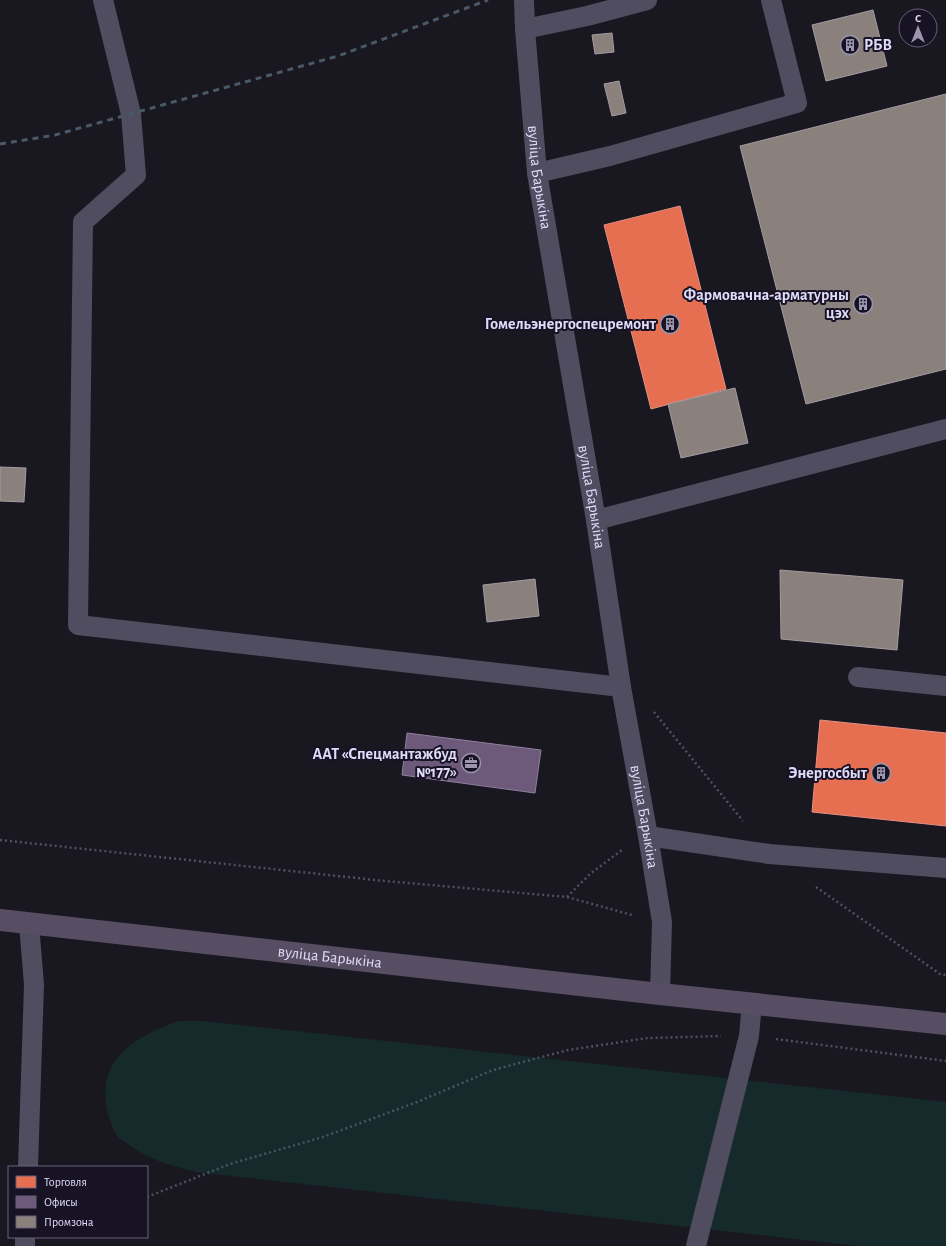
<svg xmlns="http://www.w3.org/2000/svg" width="946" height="1246" viewBox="0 0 946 1246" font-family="'Alegreya Sans',sans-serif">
  <rect width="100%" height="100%" fill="#191720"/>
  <!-- green -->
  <path fill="#162a2c" d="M 178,1021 L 203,1021 L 946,1102 L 946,1246 L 859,1246 L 196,1172 C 172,1166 149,1160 129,1145 C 126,1143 122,1140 119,1138 C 112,1129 108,1116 106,1104 C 99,1056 140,1035 178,1021 Z"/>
  <!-- shops -->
  <g fill="#e76f51" stroke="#e58f84">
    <polygon points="680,206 726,389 651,409 604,225"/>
    <polygon points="820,720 946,733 946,826 812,812"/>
  </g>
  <!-- offices -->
  <polygon fill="#6d597a" stroke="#9080a0" points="407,733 541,750 535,793 402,775"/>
  <!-- industry -->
  <g fill="#8a817c" stroke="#a49ca2">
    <polygon points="873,10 887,66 826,81 812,25"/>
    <polygon points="612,33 614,52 595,54 592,35"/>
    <polygon points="619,81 626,113 612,116 604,84"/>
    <polygon points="946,94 946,369 806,404 740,146"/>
    <polygon points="735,388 748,443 681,458 668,404"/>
    <polygon points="0,467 26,468 24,502 0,501"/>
    <polygon points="780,570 903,580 897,650 781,639"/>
    <polygon points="535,579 539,616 487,622 483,585"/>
  </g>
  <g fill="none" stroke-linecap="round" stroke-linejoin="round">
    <!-- path -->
    <g stroke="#4a535f" stroke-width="2.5" stroke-dasharray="2 3" stroke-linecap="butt">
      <polyline points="654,712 743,821"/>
      <polyline points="0,840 385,881 567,897 632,915"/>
      <polyline points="816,887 940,974 946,975"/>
      <polyline points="567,897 590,874 622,850"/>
      <polyline points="776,1039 946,1061"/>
      <polyline points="147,1197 230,1164 323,1137 417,1102 493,1070 568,1050 648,1038 721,1036"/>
    </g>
    <!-- service -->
    <g stroke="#4f4d5f" stroke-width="20">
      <polyline points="103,0 131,114 136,175 83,222 78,625 621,687"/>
      <path id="s1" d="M 524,0 L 525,29 L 537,173 L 596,520 L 621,687 L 648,836 L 662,922 L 660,994"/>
      <polyline points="525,29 587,16 647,0"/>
      <polyline points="537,173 610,156 797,103 771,0"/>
      <polyline points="596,520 946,429"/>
      <polyline points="858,677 946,686"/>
      <polyline points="648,836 769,854 946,868"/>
      <polyline points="28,1167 34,985 29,924"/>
      <polyline points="25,1246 25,1237"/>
      <polyline points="696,1246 749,1036 752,1003"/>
    </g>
    <!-- primary -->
    <path stroke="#574e64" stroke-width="22" id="s2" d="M 0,920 L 660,994 L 946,1024"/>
    <!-- rail -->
    <polyline stroke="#4a5867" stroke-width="3" stroke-dasharray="6 5" stroke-linecap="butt" points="0,144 55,135 338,56 488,0"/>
  </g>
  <!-- icons -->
  <defs>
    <symbol id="building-ring" viewBox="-11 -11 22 22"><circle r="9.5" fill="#171324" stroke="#9b96ae" stroke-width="1.5"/><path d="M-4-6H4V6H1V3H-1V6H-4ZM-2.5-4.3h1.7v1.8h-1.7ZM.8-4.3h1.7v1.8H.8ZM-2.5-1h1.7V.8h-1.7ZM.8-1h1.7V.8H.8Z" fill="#9b96ae"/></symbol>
    <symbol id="office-ring" viewBox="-11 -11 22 22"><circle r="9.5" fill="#171324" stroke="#9b96ae" stroke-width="1.5"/><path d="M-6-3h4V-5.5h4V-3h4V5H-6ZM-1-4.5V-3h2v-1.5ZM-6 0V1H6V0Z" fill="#9b96ae"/></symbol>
  </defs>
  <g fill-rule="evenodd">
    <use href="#building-ring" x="839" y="34" width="22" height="22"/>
    <use href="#building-ring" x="852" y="293" width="22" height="22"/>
    <use href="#building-ring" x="659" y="313" width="22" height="22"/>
    <use href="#office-ring" x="460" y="752" width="22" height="22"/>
    <use href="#building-ring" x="870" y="762" width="22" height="22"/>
  </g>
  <g text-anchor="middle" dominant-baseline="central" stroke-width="4" stroke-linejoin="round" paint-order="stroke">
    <!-- poi labels -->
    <g font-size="16" font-weight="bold" fill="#e1dbfa" stroke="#171324" text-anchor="end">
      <text x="864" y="45" text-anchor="start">РБВ</text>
      <text x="849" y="295">Фармовачна-арматурны<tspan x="849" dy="18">цэх</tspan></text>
      <text x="656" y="324">Гомельэнергоспецремонт</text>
      <text x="457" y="754">ААТ «Спецмантажбуд<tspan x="457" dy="18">№177»</tspan></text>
      <text x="867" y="773">Энергосбыт</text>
    </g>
    <!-- street labels -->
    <g font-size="16" fill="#e1dbfa" stroke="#171324">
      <text stroke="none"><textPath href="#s1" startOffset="178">вуліца Барыкіна</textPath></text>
      <text stroke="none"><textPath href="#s1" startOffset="502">вуліца Барыкіна</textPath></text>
      <text stroke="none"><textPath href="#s1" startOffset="826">вуліца Барыкіна</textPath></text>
      <text stroke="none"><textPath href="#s2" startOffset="332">вуліца Барыкіна</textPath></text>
    </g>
  </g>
  <!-- legend -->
  <rect x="8" y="1166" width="140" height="72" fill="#171324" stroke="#68637a"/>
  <rect x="16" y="1176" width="20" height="12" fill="#e76f51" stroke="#68637a"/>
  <text x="44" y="1186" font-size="12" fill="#e1dbfa">Торговля</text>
  <rect x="16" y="1196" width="20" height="12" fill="#6d597a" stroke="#68637a"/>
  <text x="44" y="1206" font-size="12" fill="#e1dbfa">Офисы</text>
  <rect x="16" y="1216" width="20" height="12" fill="#8a817c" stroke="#68637a"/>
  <text x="44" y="1226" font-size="12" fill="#e1dbfa">Промзона</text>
  <!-- north arrow -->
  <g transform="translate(918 28)"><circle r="19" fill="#171324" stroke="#68637a"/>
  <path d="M0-3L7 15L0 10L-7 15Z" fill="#9b96ae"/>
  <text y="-6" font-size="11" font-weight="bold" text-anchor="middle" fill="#e1dbfa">С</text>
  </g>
</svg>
